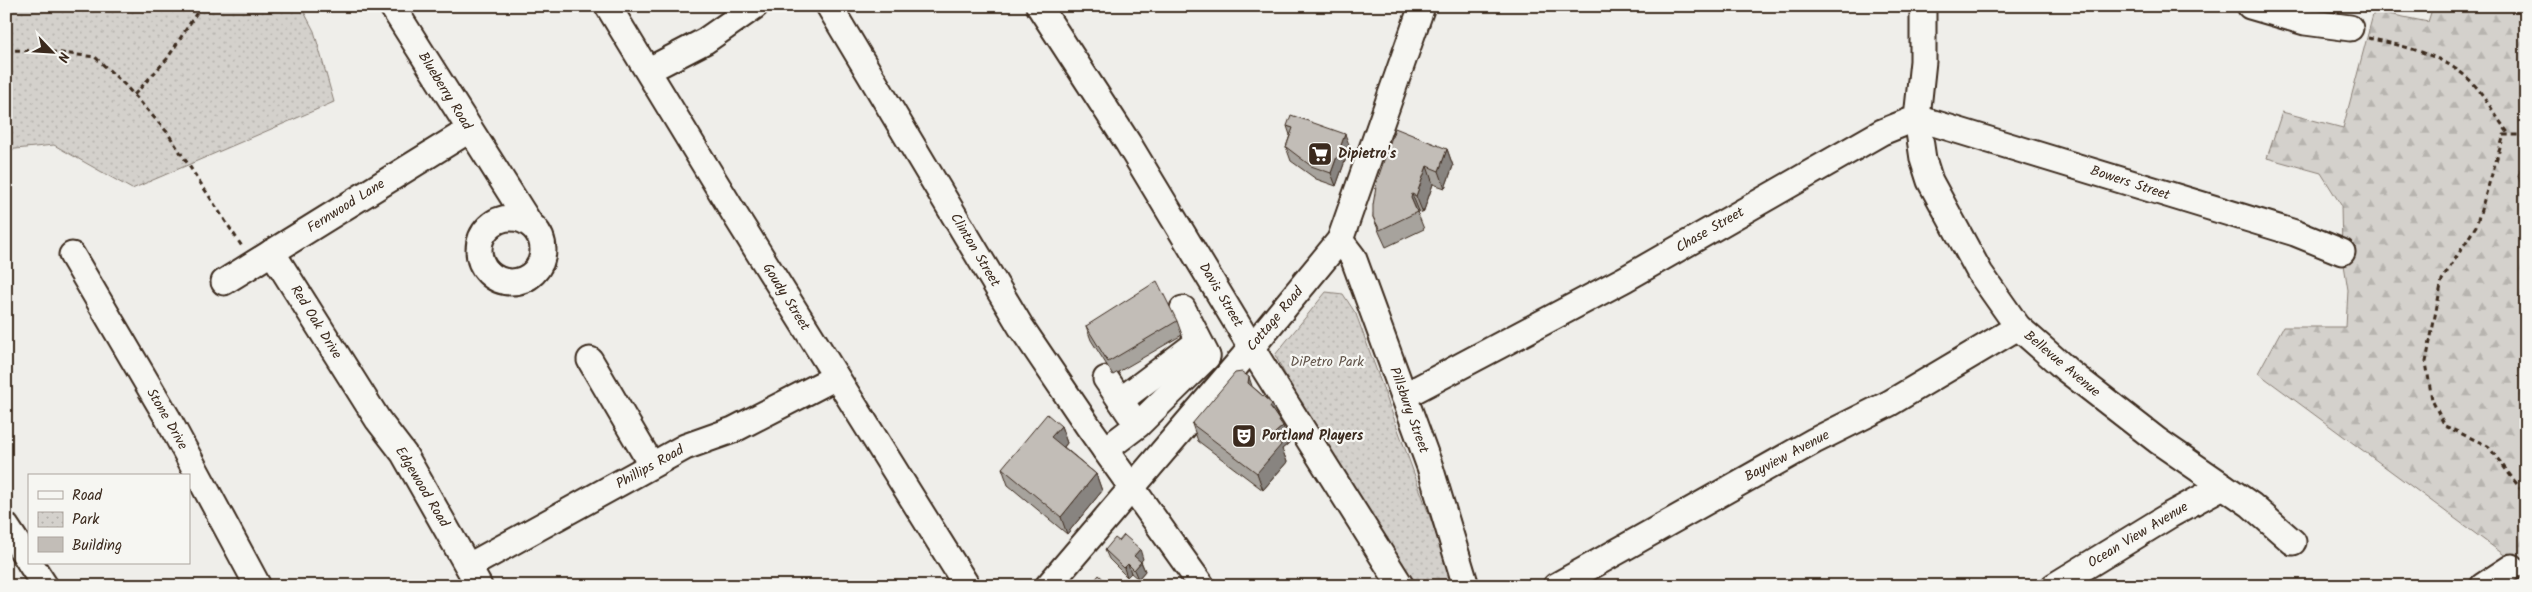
<svg xmlns="http://www.w3.org/2000/svg" width="2532" height="592" viewBox="0 0 2532 592" font-family="Kalam,sans-serif">
  <defs>
    <pattern id="forest-firs" width="22" height="20" patternUnits="userSpaceOnUse" patternTransform="scale(1.25)"><rect width="22" height="20" fill="#d4d1cc"/><path d="M5 1l3.5 6h-7zM16 11l3.5 6h-7z" fill="#b7b4af"/></pattern>
    <pattern id="park-dots" width="8" height="8" patternUnits="userSpaceOnUse" patternTransform="scale(1.25)"><rect width="8" height="8" fill="#d4d1cc"/><path d="M2 2h.1M6 6h.1" fill="none" stroke="#b7b4af" stroke-width="1.8" stroke-linecap="round"/></pattern>
  </defs>
  <rect width="100%" height="100%" fill="#efeeea"/>
  <filter id="ink" filterUnits="userSpaceOnUse"><feTurbulence type="fractalNoise" baseFrequency=".02" numOctaves="2"/><feDisplacementMap in="SourceGraphic" scale="10" xChannelSelector="R" yChannelSelector="G"/><feConvolveMatrix kernelMatrix="1 2 1 2 8 2 1 2 1" color-interpolation-filters="sRGB"/></filter>
  <g filter="url(#ink)">
    <!-- forest -->
    <polygon fill="url(#forest-firs)" stroke="#887e75" points="2433,6 2526,6 2526,571 2258,373 2283,327 2346,327 2348,290 2342,252 2341,205 2321,173 2267,158 2282,112 2343,128 2374,11 2428,22"/>
    <!-- park -->
    <g fill="url(#park-dots)" stroke="#887e75">
      <polygon points="6,6 301,6 314,31 334,102 132,189 54,145 6,150"/>
      <polygon points="1326,292 1343,294 1356,314 1455,586 1410,586 1301,405 1275,355"/>
    </g>
    <g fill="none" stroke-linecap="round" stroke-linejoin="round">
      <defs>
        <g id="minor">
          <polyline points="392,6 530,224"/>
          <polyline points="608,6 737,218 967,586"/>
          <polyline points="829,6 1021,327 1088,426 1202,586"/>
          <polyline points="1039,6 1128,143 1262,365 1401,586"/>
          <polyline points="2250,6 2305,22 2350,28"/>
          <polyline points="649,70 705,41 755,6"/>
          <circle cx="511" cy="250" r="32"/>
          <polyline points="1340,240 1353,257 1430,467 1466,586"/>
          <polyline points="272,252 378,420 404,454 479,586"/>
          <polyline points="72,255 167,417 258,586"/>
          <polyline points="224,282 469,130"/>
          <polyline points="1183,309 1207,356"/>
          <polyline points="590,360 651,464"/>
          <polyline points="1106,379 1129,413"/>
          <polyline points="1404,396 1625,279 1882,132 1917,118 1923,61 1923,6"/>
          <polyline points="1121,400 1198,342"/>
          <polyline points="1105,450 1138,425 1207,357"/>
          <polyline points="6,526 29,561"/>
          <polyline points="2293,542 2251,505 2158,441 2068,371 2018,327 1980,273 1930,181 1923,159 1917,118 2295,233 2342,252"/>
          <polyline points="30,563 45,586"/>
          <polyline points="469,566 685,447 733,430 836,377"/>
          <polyline points="1048,586 1252,347 1340,240 1422,6"/>
          <polyline points="1556,586 1814,441 1890,403 2018,327"/>
          <polyline points="2054,586 2170,515 2223,486"/>
          <polyline points="2483,586 2512,567"/>
        </g>
      </defs>
      <!-- minor casing -->
      <use href="#minor" stroke="#3b2a1e" stroke-width="29"/>
      <!-- path -->
      <g stroke="#3b2a1e" stroke-width="3" stroke-dasharray="5 4" stroke-linecap="butt">
        <path d="M 2368,38 C 2408,47 2451,56 2478,89 C 2489,103 2498,120 2509,134"/>
        <polyline points="6,50 45,51 95,57 125,85 167,132 243,248"/>
        <polyline points="134,95 167,59 201,6"/>
        <polyline points="2526,138 2520,135 2504,135 2476,226 2442,280 2426,362 2432,400 2445,426 2488,446 2526,496"/>
      </g>
      <!-- minor -->
      <use href="#minor" stroke="#f6f6f2" stroke-width="25"/>
    </g>
    <!-- wall -->
    <g fill="#a7a39d" stroke="#3b2a1e">
      <polygon points="1287,126 1350,147 1336,186 1316,179 1291,161 1286,147 1290,135"/>
      <polygon points="1447,149 1453,166 1445,188 1433,184 1423,213 1419,211 1418,214 1424,229 1386,247 1380,234 1373,217 1377,181"/>
      <polygon points="2526,157 2526,187 2521,185 2518,176"/>
      <polygon points="1177,321 1182,335 1113,375 1091,340 1086,326"/>
      <polygon points="1253,387 1272,404 1278,418 1289,443 1282,449 1287,462 1263,490 1198,441 1192,424"/>
      <polygon points="1061,426 1067,443 1064,447 1096,474 1102,491 1067,534 1008,485 1002,468"/>
      <polygon points="1105,550 1143,559 1141,561 1145,571 1138,579 1131,573 1127,577 1109,559"/>
    </g>
    <!-- shaded-wall -->
    <g fill="#888480" stroke="#3b2a1e">
      <polygon points="1345,134 1350,147 1336,186 1331,173"/>
      <polygon points="1447,149 1453,166 1445,188 1439,171"/>
      <polygon points="1427,166 1433,184 1423,213 1416,196"/>
      <polygon points="1412,194 1419,211 1418,214 1411,198"/>
      <polygon points="1249,377 1255,395 1248,383"/>
      <polygon points="1272,404 1279,421 1270,407"/>
      <polygon points="1061,426 1067,443 1058,454 1051,437"/>
      <polygon points="1283,426 1289,443 1282,449 1287,462 1263,490 1257,473 1275,433"/>
      <polygon points="1096,474 1102,491 1067,534 1061,517"/>
      <polygon points="1140,549 1143,559 1138,565 1134,556"/>
      <polygon points="1141,562 1145,571 1138,579 1134,570"/>
      <polygon points="1128,564 1131,573 1127,577 1124,568"/>
    </g>
    <!-- building -->
    <g fill="#c2bdb7" stroke="#3b2a1e">
      <polygon points="1291,115 1345,134 1331,173 1311,166 1286,147 1293,128 1287,126"/>
      <polygon points="1395,128 1447,149 1439,171 1427,166 1416,196 1412,194 1411,198 1417,212 1380,230 1373,217 1373,205 1377,181"/>
      <polygon points="2526,157 2526,179 2518,176"/>
      <polygon points="1157,281 1177,321 1108,362 1086,326"/>
      <polygon points="1242,372 1249,377 1248,383 1272,404 1270,407 1283,426 1275,433 1281,445 1257,473 1192,424 1235,373"/>
      <polygon points="1047,414 1061,426 1051,437 1096,474 1061,517 1002,468"/>
      <polygon points="1124,535 1140,549 1134,556 1141,562 1134,570 1128,564 1124,568 1105,550 1115,538 1119,541"/>
      <polygon points="1099,575 1111,586 1090,586"/>
    </g>
  </g>
  <!-- icons -->
  <defs>
    <symbol id="supermarket-square" viewBox="-11 -11 22 22"><rect x="-9" y="-9" width="18" height="18" rx="4" fill="#3b2a1e" stroke="#f6f6f2"/><path d="M-6-5.5h2.5l.6 2H6L4.5 2H-2.5L-4.4-4H-6ZM-1.5 3.2a1.3 1.3 0 1 0 .1 0ZM3 3.2a1.3 1.3 0 1 0 .1 0Z" fill="#fff"/></symbol>
    <symbol id="theatre-square" viewBox="-11 -11 22 22"><rect x="-9" y="-9" width="18" height="18" rx="4" fill="#3b2a1e" stroke="#f6f6f2"/><path d="M-5-5.5Q0-4 5-5.5V0Q5 5 0 6Q-5 5-5 0ZM-3.3-2.5H-1v1.5H-3.3ZM1-2.5H3.3v1.5H1ZM-2.8 1Q0 5.5 2.8 1Z" fill="#fff"/></symbol>
  </defs>
  <g fill-rule="evenodd">
    <use href="#supermarket-square" x="1306" y="140" width="28" height="28"/>
    <use href="#theatre-square" x="1230" y="422" width="28" height="28"/>
  </g>
  <g text-anchor="middle" dominant-baseline="central" stroke-width="4.5" stroke-linejoin="round" paint-order="stroke">
    <!-- street labels -->
    <g font-size="14" fill="#3b2a1e" stroke="#f6f6f2">
      <text transform="translate(445 91) rotate(58)">Blueberry Road</text>
      <text transform="translate(2130 183) rotate(18)">Bowers Street</text>
      <text transform="translate(346 206) rotate(-32)">Fernwood Lane</text>
      <text transform="translate(1710 230) rotate(-30)">Chase Street</text>
      <text transform="translate(975 250) rotate(59)">Clinton Street</text>
      <text transform="translate(1221 295) rotate(59)">Davis Street</text>
      <text transform="translate(786 297) rotate(58)">Goudy Street</text>
      <text transform="translate(1275 319) rotate(-50)">Cottage Road</text>
      <text transform="translate(316 322) rotate(58)">Red Oak Drive</text>
      <text transform="translate(2062 364) rotate(40)">Bellevue Avenue</text>
      <text transform="translate(1409 410) rotate(70)">Pillsbury Street</text>
      <text transform="translate(167 419) rotate(60)">Stone Drive</text>
      <text transform="translate(1787 456) rotate(-28)">Bayview Avenue</text>
      <text transform="translate(650 467) rotate(-29)">Phillips Road</text>
      <text transform="translate(422 487) rotate(59)">Edgewood Road</text>
      <text transform="translate(2138 535) rotate(-31)">Ocean View Avenue</text>
    </g>
    <!-- poi labels -->
    <g font-size="14" font-weight="bold" fill="#3b2a1e" stroke="#f6f6f2" text-anchor="start">
      <text x="1338" y="154">Dipietro's</text>
      <text x="1262" y="436">Portland Players</text>
    </g>
    <!-- park labels -->
    <g font-size="14" fill="#61544a" stroke="#f6f6f2">
      <text x="1327" y="362">DiPetro Park</text>
    </g>
  </g>
  <!-- margin -->
  <rect width="2532" height="592" fill="none" stroke="#f6f6f2" stroke-width="25"/>
  <rect x="12" y="12" width="2507" height="567" fill="none" stroke="#3b2a1e" stroke-width="2" filter="url(#ink)"/>
  <!-- legend -->
  <rect x="28" y="474" width="162" height="90" fill="#f6f6f2" stroke="#aba49d"/>
  <rect x="38" y="491" width="25" height="8" fill="#f6f6f2" stroke="#aba49d"/>
  <text x="72" y="500" font-size="15" fill="#3b2a1e">Road</text>
  <rect x="38" y="512" width="25" height="15" fill="url(#park-dots)" stroke="#aba49d"/>
  <text x="72" y="524" font-size="15" fill="#3b2a1e">Park</text>
  <rect x="38" y="537" width="25" height="15" fill="#c2bdb7" stroke="#aba49d"/>
  <text x="72" y="550" font-size="15" fill="#3b2a1e">Building</text>
  <!-- north arrow -->
  <g transform="translate(52 52) rotate(115)" stroke="#f6f6f2" stroke-width="4" paint-order="stroke">
  <path d="M0-4L9 19L0 12L-9 19Z" fill="#3b2a1e"/>
  <text y="-8" font-size="14" font-weight="bold" text-anchor="middle" fill="#3b2a1e">N</text>
  </g>
</svg>
